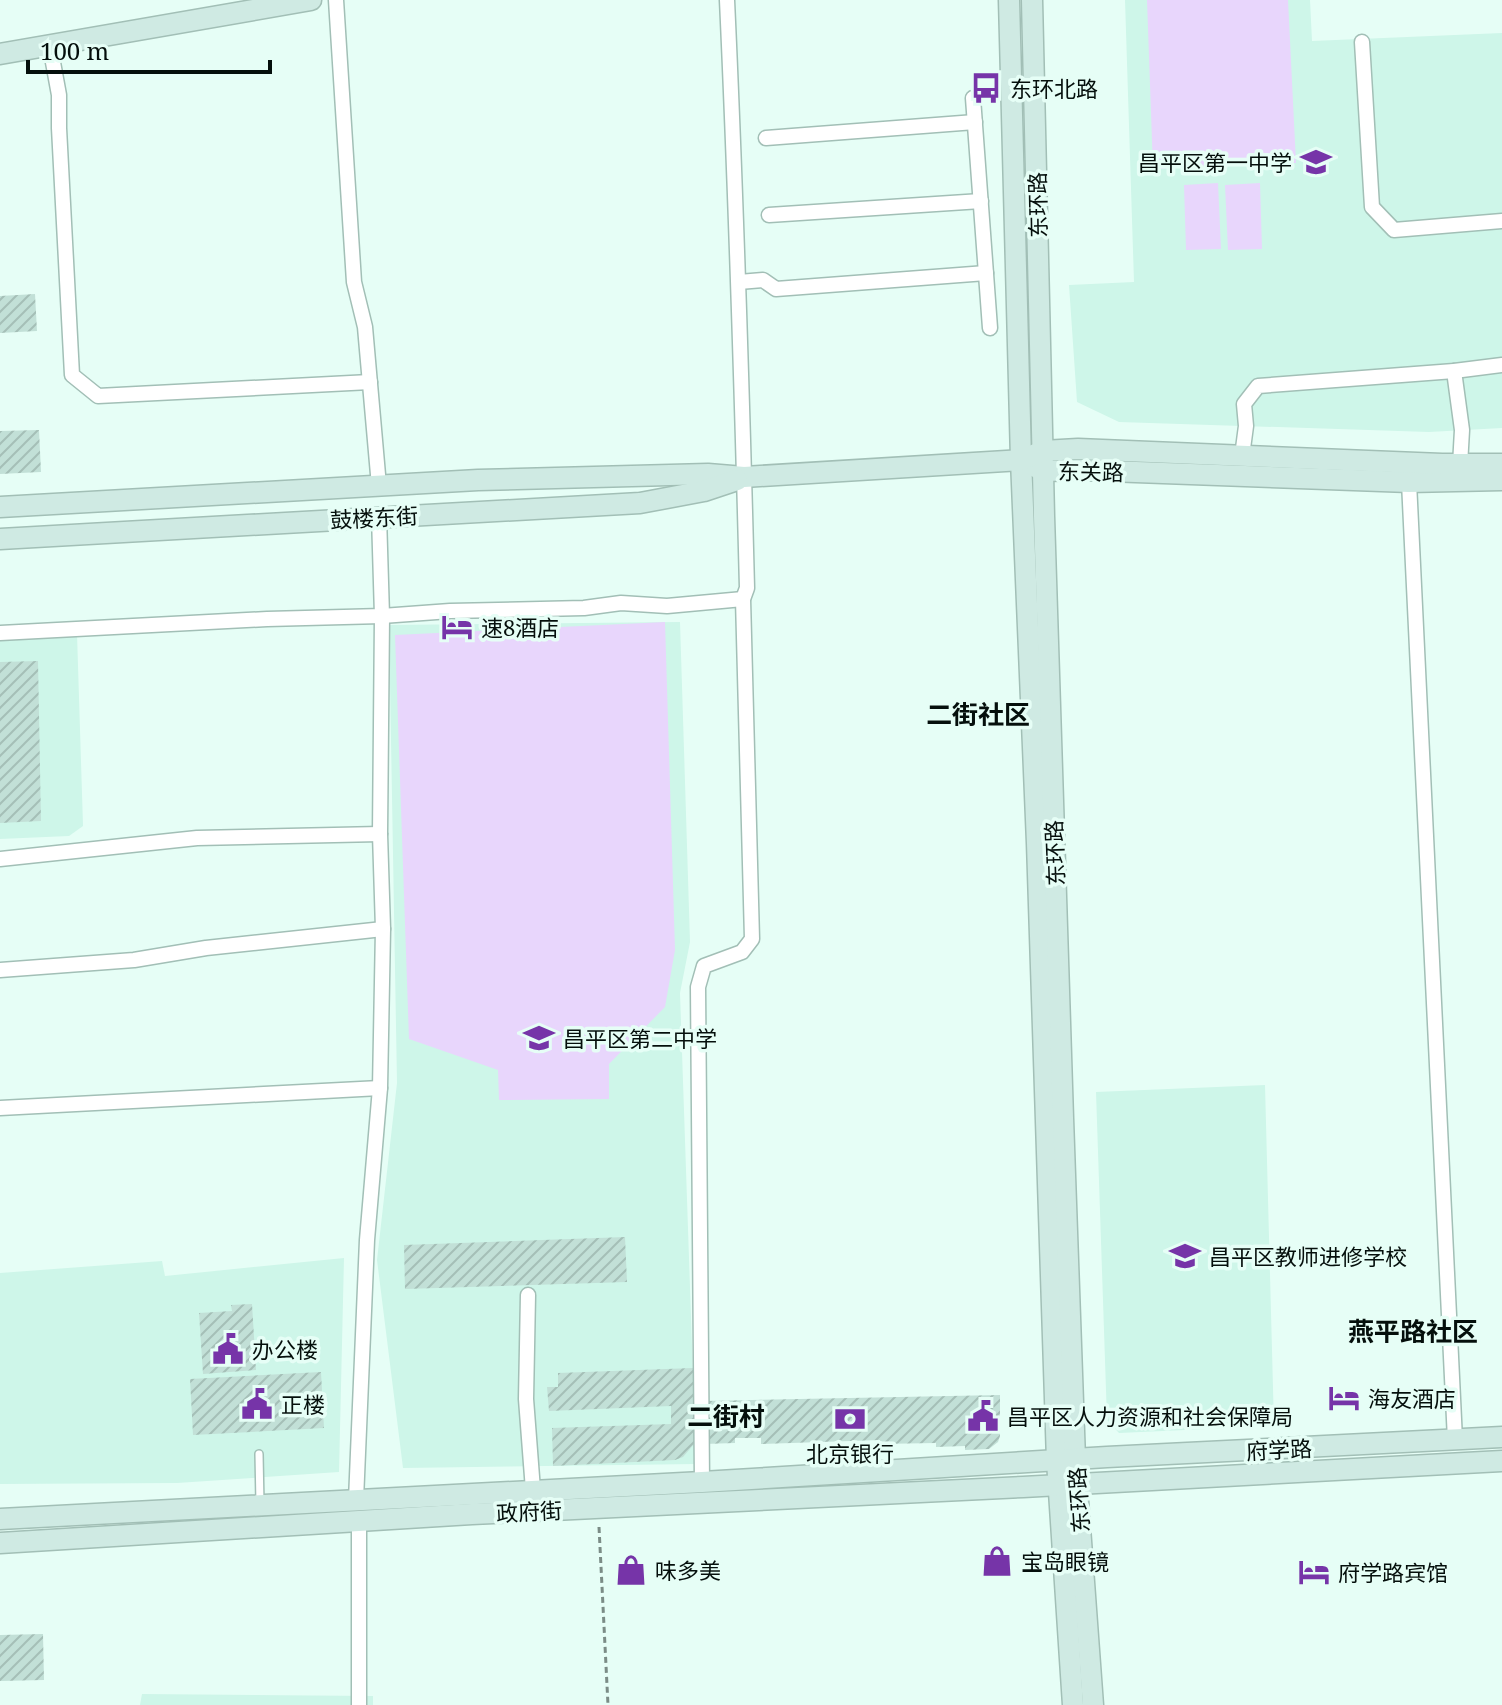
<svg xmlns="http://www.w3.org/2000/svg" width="1502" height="1705" viewBox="0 0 1502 1705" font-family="'Noto Serif','Noto Sans SC',serif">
  <defs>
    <pattern id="building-hatch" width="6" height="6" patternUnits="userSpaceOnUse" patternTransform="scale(2)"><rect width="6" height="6" fill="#c2e0d7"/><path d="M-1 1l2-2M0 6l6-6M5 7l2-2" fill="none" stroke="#a5bfb7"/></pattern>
  </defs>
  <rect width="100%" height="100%" fill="#e6fef6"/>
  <!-- built -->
  <g fill="#cef6e9">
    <polygon points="1125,0 1310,0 1312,41 1502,33 1502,428 1429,432 1119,422 1077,402 1069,285 1134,282"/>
    <polygon points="680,622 690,942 680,993 696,1464 403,1468 377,1260 397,1083 389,625"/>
    <polygon points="77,634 83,826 69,836 0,839 0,638"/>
    <polygon points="1265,1085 1274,1426 1119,1433 1107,1420 1096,1092"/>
    <polygon points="344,1258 339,1472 177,1483 0,1484 0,1273 162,1261 165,1276"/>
    <polygon points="142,1694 373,1696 373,1705 140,1705"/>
  </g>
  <!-- pitch -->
  <g fill="#e8d6fc">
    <polygon points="1147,0 1288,0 1296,163 1153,169"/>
    <polygon points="1218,183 1221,249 1186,250 1184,185"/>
    <polygon points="1260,183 1262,249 1228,250 1225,185"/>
    <polygon points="665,622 675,950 665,1007 609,1064 609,1099 499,1100 498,1070 409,1039 395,635"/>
  </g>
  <!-- building -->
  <g fill="url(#building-hatch)">
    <polygon points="35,294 37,331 0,333 0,296"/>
    <polygon points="39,430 41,472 0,474 0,431"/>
    <polygon points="38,661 41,821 0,823 0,662"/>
    <polygon points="625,1237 627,1282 405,1289 404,1245"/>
    <polygon points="252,1304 256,1370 203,1374 199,1313 232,1311 231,1305"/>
    <polygon points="693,1368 695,1443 683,1457 675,1460 553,1466 552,1428 671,1424 671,1406 549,1411 547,1387 558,1387 558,1373"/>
    <polygon points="321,1372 324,1428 193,1435 190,1379"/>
    <polygon points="1000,1395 1000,1436 998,1442 989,1449 965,1450 965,1446 936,1447 936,1443 880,1444 880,1440 761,1444 761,1438 735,1438 735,1443 704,1444 703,1401"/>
    <polygon points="43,1634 44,1680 0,1681 0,1635"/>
  </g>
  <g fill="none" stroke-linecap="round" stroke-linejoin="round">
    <defs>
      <polyline id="lane" points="259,1454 260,1504"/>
      <g id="street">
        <polyline points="336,0 354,282 365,327 379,486"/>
        <polyline points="1362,42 1372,207 1394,230 1502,221"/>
        <polyline points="50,46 59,95 59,128 72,375 98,396 370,382"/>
        <polyline points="973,98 990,328"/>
        <polyline points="766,138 975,122"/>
        <polyline points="769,215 981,201"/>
        <polyline points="739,282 763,280 776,289 986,273"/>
        <polyline points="1454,371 1462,430 1460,465"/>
        <polyline points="1242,456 1246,426 1244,404 1258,386 1454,371 1502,365"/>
        <polyline points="1409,482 1455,1440"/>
        <polyline points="0,633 267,619 382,616 450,611 584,608 621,603 667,606 743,599"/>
        <polyline points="0,859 197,838 380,834"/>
        <polyline points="0,970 134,960 206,948 383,929"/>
        <polyline points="0,1108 380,1088"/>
        <polyline points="528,1295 526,1399 533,1490"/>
        <path d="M 702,1482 L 698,987 L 704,966 L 742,952 L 752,939 L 743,599 L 747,588 C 742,392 736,196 727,0"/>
        <polyline points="356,1500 367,1240 380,1088 383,929 380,834 382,616 379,516"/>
        <polyline points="359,1520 359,1705"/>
      </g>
      <g id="secondary">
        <polyline points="1009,0 1021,460 1037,843 1057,1461 1073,1705"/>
        <polyline points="1032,0 1044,516 1063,1118 1075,1459 1093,1705"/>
        <polyline points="0,54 311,0"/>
        <polyline points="1032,465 1043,471 1081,470 1409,482 1502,480"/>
        <polyline points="0,507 478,480 708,474 744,477 1021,460 1043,451 1078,449 1442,464 1502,464"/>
        <polyline points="0,539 640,503 704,491 737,480"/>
        <polyline points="0,1519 702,1482 1107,1457 1502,1437"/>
        <polyline points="0,1543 472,1514 1023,1487 1502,1461"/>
      </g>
    </defs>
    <!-- lane casing -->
    <use href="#lane" stroke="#a2bfb6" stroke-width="10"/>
    <!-- street casing -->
    <use href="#street" stroke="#a2bfb6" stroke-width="17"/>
    <!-- secondary casing -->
    <use href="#secondary" stroke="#a2bfb6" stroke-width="23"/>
    <!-- path -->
    <polyline stroke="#7b8c86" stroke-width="3" stroke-dasharray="6 4" stroke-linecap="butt" points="599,1527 608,1705"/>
    <!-- lane -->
    <use href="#lane" stroke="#fff" stroke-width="7"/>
    <!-- street -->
    <use href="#street" stroke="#fff" stroke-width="14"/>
    <!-- secondary -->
    <use href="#secondary" stroke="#cfeae3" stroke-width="20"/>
  </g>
  <!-- icons -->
  <defs>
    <symbol id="bus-bare" viewBox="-9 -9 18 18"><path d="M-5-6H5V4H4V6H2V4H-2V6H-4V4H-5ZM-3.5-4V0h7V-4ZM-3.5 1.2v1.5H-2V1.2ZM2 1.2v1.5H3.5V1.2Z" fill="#7634a8" stroke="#e6fef6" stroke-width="2.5" paint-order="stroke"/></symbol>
    <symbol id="school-bare" viewBox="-9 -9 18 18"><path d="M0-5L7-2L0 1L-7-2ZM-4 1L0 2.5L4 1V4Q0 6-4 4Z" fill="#7634a8" stroke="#e6fef6" stroke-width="2.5" paint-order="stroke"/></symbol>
    <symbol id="hotel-bare" viewBox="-9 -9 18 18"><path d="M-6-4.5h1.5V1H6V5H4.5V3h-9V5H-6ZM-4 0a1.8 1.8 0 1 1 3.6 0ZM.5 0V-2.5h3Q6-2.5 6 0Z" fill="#7634a8" stroke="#e6fef6" stroke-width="2.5" paint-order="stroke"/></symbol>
    <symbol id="civic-bare" viewBox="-9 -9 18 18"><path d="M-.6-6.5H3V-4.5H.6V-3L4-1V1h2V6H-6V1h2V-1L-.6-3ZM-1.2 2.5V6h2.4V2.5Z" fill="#7634a8" stroke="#e6fef6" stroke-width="2.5" paint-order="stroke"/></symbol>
    <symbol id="bank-bare" viewBox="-9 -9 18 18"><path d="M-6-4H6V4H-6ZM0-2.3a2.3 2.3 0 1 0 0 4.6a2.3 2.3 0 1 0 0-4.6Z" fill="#7634a8" stroke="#e6fef6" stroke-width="2.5" paint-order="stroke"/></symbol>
    <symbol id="shop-bare" viewBox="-9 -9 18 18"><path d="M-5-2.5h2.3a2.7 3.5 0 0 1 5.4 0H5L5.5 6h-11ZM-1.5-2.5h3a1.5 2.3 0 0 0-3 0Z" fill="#7634a8" stroke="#e6fef6" stroke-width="2.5" paint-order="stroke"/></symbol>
  </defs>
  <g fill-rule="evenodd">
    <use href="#bus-bare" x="964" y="66" width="44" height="44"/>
    <use href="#school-bare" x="1294" y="140" width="44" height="44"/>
    <use href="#hotel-bare" x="435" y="605" width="44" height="44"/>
    <use href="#school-bare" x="517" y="1016" width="44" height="44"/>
    <use href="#school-bare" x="1163" y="1234" width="44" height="44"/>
    <use href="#civic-bare" x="206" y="1327" width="44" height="44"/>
    <use href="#hotel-bare" x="1322" y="1376" width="44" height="44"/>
    <use href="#civic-bare" x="235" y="1382" width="44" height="44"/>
    <use href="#civic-bare" x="961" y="1394" width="44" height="44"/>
    <use href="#bank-bare" x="828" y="1397" width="44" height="44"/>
    <use href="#shop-bare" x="975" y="1539" width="44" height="44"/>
    <use href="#shop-bare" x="609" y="1548" width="44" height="44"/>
    <use href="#hotel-bare" x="1292" y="1550" width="44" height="44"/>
  </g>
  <g text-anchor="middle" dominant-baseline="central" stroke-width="7" stroke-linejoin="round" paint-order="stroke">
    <!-- poi labels -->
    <g font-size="22" fill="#050f0c" stroke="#e6fef6" text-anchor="start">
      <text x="1010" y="88">东环北路</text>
      <text x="1292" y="162" text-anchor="end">昌平区第一中学</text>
      <text x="481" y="627">速8酒店</text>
      <text x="563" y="1038">昌平区第二中学</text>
      <text x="1209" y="1256">昌平区教师进修学校</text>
      <text x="252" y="1349">办公楼</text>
      <text x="1368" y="1398">海友酒店</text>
      <text x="281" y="1404">正楼</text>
      <text x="1007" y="1416">昌平区人力资源和社会保障局</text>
      <text x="850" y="1453" text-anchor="middle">北京银行</text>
      <text x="1021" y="1561">宝岛眼镜</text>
      <text x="655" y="1570">味多美</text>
      <text x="1338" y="1572">府学路宾馆</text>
    </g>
    <!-- street labels -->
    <g font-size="22" fill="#050f0c" stroke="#e6fef6">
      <text transform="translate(1037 205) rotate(-91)">东环路</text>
      <text transform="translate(1091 471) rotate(1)">东关路</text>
      <text transform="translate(374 517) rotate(-3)">鼓楼东街</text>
      <text transform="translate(1054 853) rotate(-92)">东环路</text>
      <text transform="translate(1279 1449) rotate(-3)">府学路</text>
      <text transform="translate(1078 1500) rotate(-94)">东环路</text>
      <text transform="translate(529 1511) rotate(-3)">政府街</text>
    </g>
    <!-- quarter labels -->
    <g font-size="26" font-weight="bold" fill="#050f0c" stroke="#e6fef6">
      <text x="978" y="714">二街社区</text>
      <text x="1413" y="1331">燕平路社区</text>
      <text x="726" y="1416">二街村</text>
    </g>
  </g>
  <!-- scale -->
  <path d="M28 60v12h242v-12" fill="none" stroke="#050f0c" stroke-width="4"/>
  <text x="40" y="60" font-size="24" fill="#050f0c" stroke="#e6fef6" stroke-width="6" paint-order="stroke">100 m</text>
</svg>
